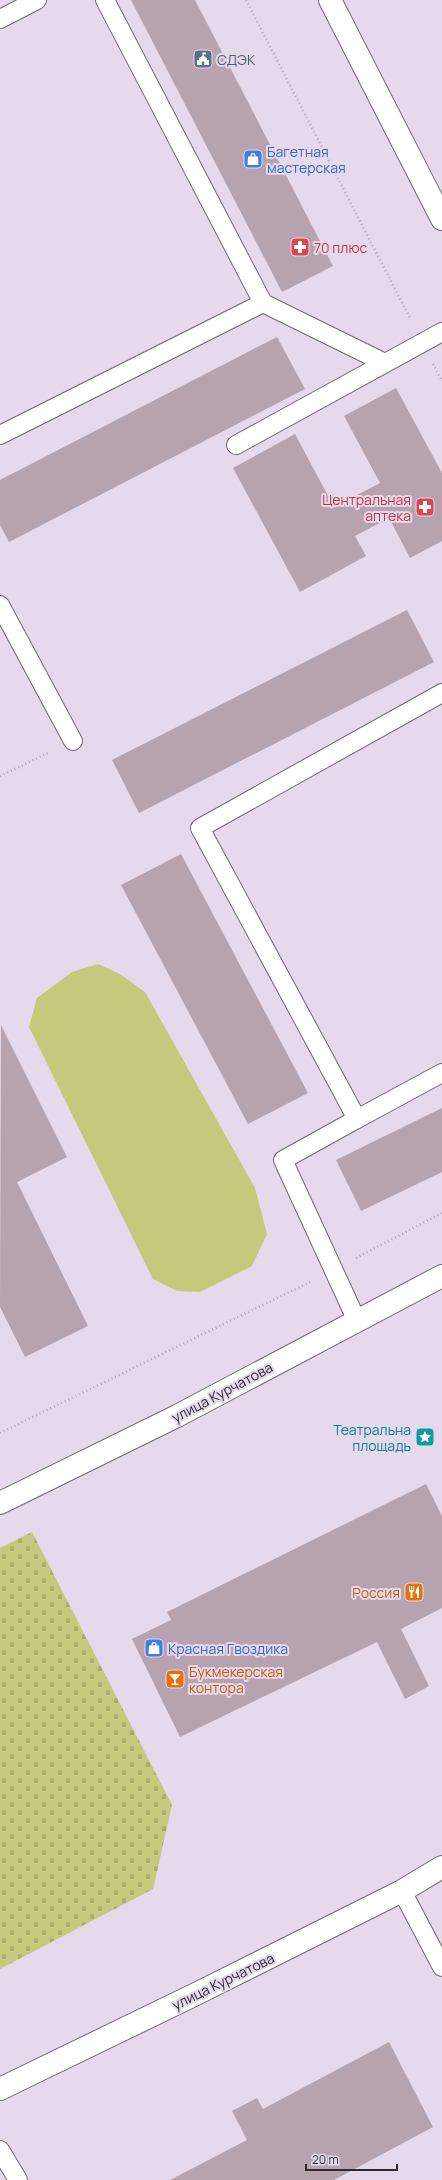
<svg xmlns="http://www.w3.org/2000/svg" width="442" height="2180" viewBox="0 0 442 2180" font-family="Manrope,sans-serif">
  <defs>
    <pattern id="cemetery-stones" width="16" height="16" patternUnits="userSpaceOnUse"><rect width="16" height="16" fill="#c6c97c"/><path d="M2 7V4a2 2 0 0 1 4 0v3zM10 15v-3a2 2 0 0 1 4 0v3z" fill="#aaad6c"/></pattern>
  </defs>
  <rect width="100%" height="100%" fill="#e5d9eb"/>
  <!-- green -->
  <polygon fill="#c6c97c" points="98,964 120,974 145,992 255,1188 267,1234 252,1266 200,1292 177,1291 153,1279 29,1027 37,998 72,972"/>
  <!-- cemetery -->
  <polygon fill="url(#cemetery-stones)" points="32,1532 172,1805 153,1889 0,1969 0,1548"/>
  <!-- building -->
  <g fill="#b6a3af">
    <polygon points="131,0 195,0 333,266 282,292"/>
    <polygon points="277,337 305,389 9,542 0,525 0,480"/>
    <polygon points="396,388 442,473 442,541 410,558 389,518 355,536 366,556 300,592 233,468 295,434 334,507 380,483 344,416"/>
    <polygon points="407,610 434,662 139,813 112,760"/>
    <polygon points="181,854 308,1093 248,1124 121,885"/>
    <polygon points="1,1025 67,1157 17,1182 88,1326 25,1357 0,1307"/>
    <polygon points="442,1108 442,1172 361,1211 336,1160"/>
    <polygon points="426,1484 442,1516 442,1608 401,1629 429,1686 405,1699 377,1642 180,1737 132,1639 171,1620 167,1612"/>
    <polygon points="389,2042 433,2127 334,2180 170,2180 247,2140 232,2111 257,2098 263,2109"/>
  </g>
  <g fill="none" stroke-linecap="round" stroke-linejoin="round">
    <defs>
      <g id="lane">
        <polyline points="105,0 263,303 385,363"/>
        <polyline points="0,19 37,0"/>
        <polyline points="0,435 263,303"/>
        <polyline points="236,445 442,332"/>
        <polyline points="0,605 73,741"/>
        <polyline points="442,693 200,828 357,1119 442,1073"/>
        <polyline points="357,1321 283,1160 357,1119"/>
        <polyline points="402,1891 442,1967"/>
        <polyline points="0,2150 18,2180"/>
      </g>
      <g id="secondary">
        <polyline points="0,1503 177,1416 442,1276"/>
        <polyline points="0,2089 196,1994 402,1891 442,1867"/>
      </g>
      <polyline id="primary" points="330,0 442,219"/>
    </defs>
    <!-- lane casing -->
    <use href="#lane" stroke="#716776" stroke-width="20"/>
    <!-- secondary casing -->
    <use href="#secondary" stroke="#716776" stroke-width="24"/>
    <!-- primary casing -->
    <use href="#primary" stroke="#716776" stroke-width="24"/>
    <!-- path -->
    <g stroke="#ada4b2" stroke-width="2.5" stroke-dasharray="1 3" stroke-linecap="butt">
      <polyline points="246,0 411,320"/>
      <polyline points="433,364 442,381"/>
      <polyline points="0,776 50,752"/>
      <polyline points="356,1258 442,1213"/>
      <polyline points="0,1433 312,1281"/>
    </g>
    <!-- lane -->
    <use href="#lane" stroke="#fff" stroke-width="18"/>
    <!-- secondary -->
    <use href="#secondary" stroke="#fff" stroke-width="22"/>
    <!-- primary -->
    <use href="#primary" stroke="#fff" stroke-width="22"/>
  </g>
  <!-- icons -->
  <defs>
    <symbol id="civic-square" viewBox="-11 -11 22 22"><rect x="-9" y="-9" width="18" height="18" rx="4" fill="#5c6f8a" stroke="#e5d9eb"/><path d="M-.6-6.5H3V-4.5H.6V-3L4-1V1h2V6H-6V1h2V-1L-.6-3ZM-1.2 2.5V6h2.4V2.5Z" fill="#fff"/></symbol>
    <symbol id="shop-square" viewBox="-11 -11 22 22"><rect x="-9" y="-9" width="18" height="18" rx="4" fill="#3f7fe0" stroke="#e5d9eb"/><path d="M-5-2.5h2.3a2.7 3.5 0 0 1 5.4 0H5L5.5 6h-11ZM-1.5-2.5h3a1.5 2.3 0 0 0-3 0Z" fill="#fff"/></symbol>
    <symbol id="pharmacy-square" viewBox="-11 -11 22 22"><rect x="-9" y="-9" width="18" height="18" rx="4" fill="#e0444e" stroke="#e5d9eb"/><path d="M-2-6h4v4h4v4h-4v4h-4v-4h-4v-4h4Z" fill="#fff"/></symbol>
    <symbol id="sight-square" viewBox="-11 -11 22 22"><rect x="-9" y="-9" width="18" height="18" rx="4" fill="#0f9aa8" stroke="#e5d9eb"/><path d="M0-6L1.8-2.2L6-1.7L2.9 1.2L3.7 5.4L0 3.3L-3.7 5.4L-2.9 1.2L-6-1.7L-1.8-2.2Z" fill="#fff"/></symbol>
    <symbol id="restaurant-square" viewBox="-11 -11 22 22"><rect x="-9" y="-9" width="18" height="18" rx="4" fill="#e8710a" stroke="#e5d9eb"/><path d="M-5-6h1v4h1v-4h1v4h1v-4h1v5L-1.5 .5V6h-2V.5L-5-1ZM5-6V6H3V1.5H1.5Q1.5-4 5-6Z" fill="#fff"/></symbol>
    <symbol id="bar-square" viewBox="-11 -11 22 22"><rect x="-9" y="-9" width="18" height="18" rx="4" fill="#e8710a" stroke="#e5d9eb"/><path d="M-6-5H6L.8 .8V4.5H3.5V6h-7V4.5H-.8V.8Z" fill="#fff"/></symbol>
  </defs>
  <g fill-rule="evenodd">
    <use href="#civic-square" x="192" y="48" width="22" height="22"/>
    <use href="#shop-square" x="242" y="148" width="22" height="22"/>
    <use href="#pharmacy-square" x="289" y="236" width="22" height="22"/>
    <use href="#pharmacy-square" x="414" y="496" width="22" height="22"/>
    <use href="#sight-square" x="414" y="1426" width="22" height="22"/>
    <use href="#restaurant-square" x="403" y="1581" width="22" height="22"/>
    <use href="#shop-square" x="143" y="1637" width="22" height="22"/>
    <use href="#bar-square" x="164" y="1668" width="22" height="22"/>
  </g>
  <g text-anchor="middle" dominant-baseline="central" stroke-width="4" stroke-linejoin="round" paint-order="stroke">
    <!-- service labels -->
    <g font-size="14" fill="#4e5e75" stroke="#e5d9eb" text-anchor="start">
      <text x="217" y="59">СДЭК</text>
    </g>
    <!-- shop labels -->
    <g font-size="14" fill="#366cbe" stroke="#e5d9eb" text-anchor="start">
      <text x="267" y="151">Багетная<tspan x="267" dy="16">мастерская</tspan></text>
      <text x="168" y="1648">Красная Гвоздика</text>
    </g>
    <!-- health labels -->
    <g font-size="14" fill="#be3a42" stroke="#e5d9eb" text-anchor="start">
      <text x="314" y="247">70 плюс</text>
      <text x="411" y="499" text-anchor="end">Центральная<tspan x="411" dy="16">аптека</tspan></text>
    </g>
    <!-- street labels -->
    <g font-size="14" fill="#2e2a30" stroke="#e5d9eb">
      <text transform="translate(222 1392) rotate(-28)">улица Курчатова</text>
      <text transform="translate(223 1981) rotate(-26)">улица Курчатова</text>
    </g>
    <!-- culture labels -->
    <g font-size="14" fill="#0d838f" stroke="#e5d9eb" text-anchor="end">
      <text x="411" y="1429">Театральна<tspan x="411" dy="16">площадь</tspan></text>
    </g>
    <!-- food labels -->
    <g font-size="14" fill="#c56008" stroke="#e5d9eb" text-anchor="end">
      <text x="400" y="1592">Россия</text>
      <text x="189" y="1671" text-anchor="start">Букмекерская<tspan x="189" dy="16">контора</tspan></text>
    </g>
  </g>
  <!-- scale -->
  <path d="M306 2164v6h91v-6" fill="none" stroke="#2e2a30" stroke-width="2"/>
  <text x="312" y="2164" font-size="12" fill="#2e2a30" stroke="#e5d9eb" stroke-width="3" paint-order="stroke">20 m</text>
</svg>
